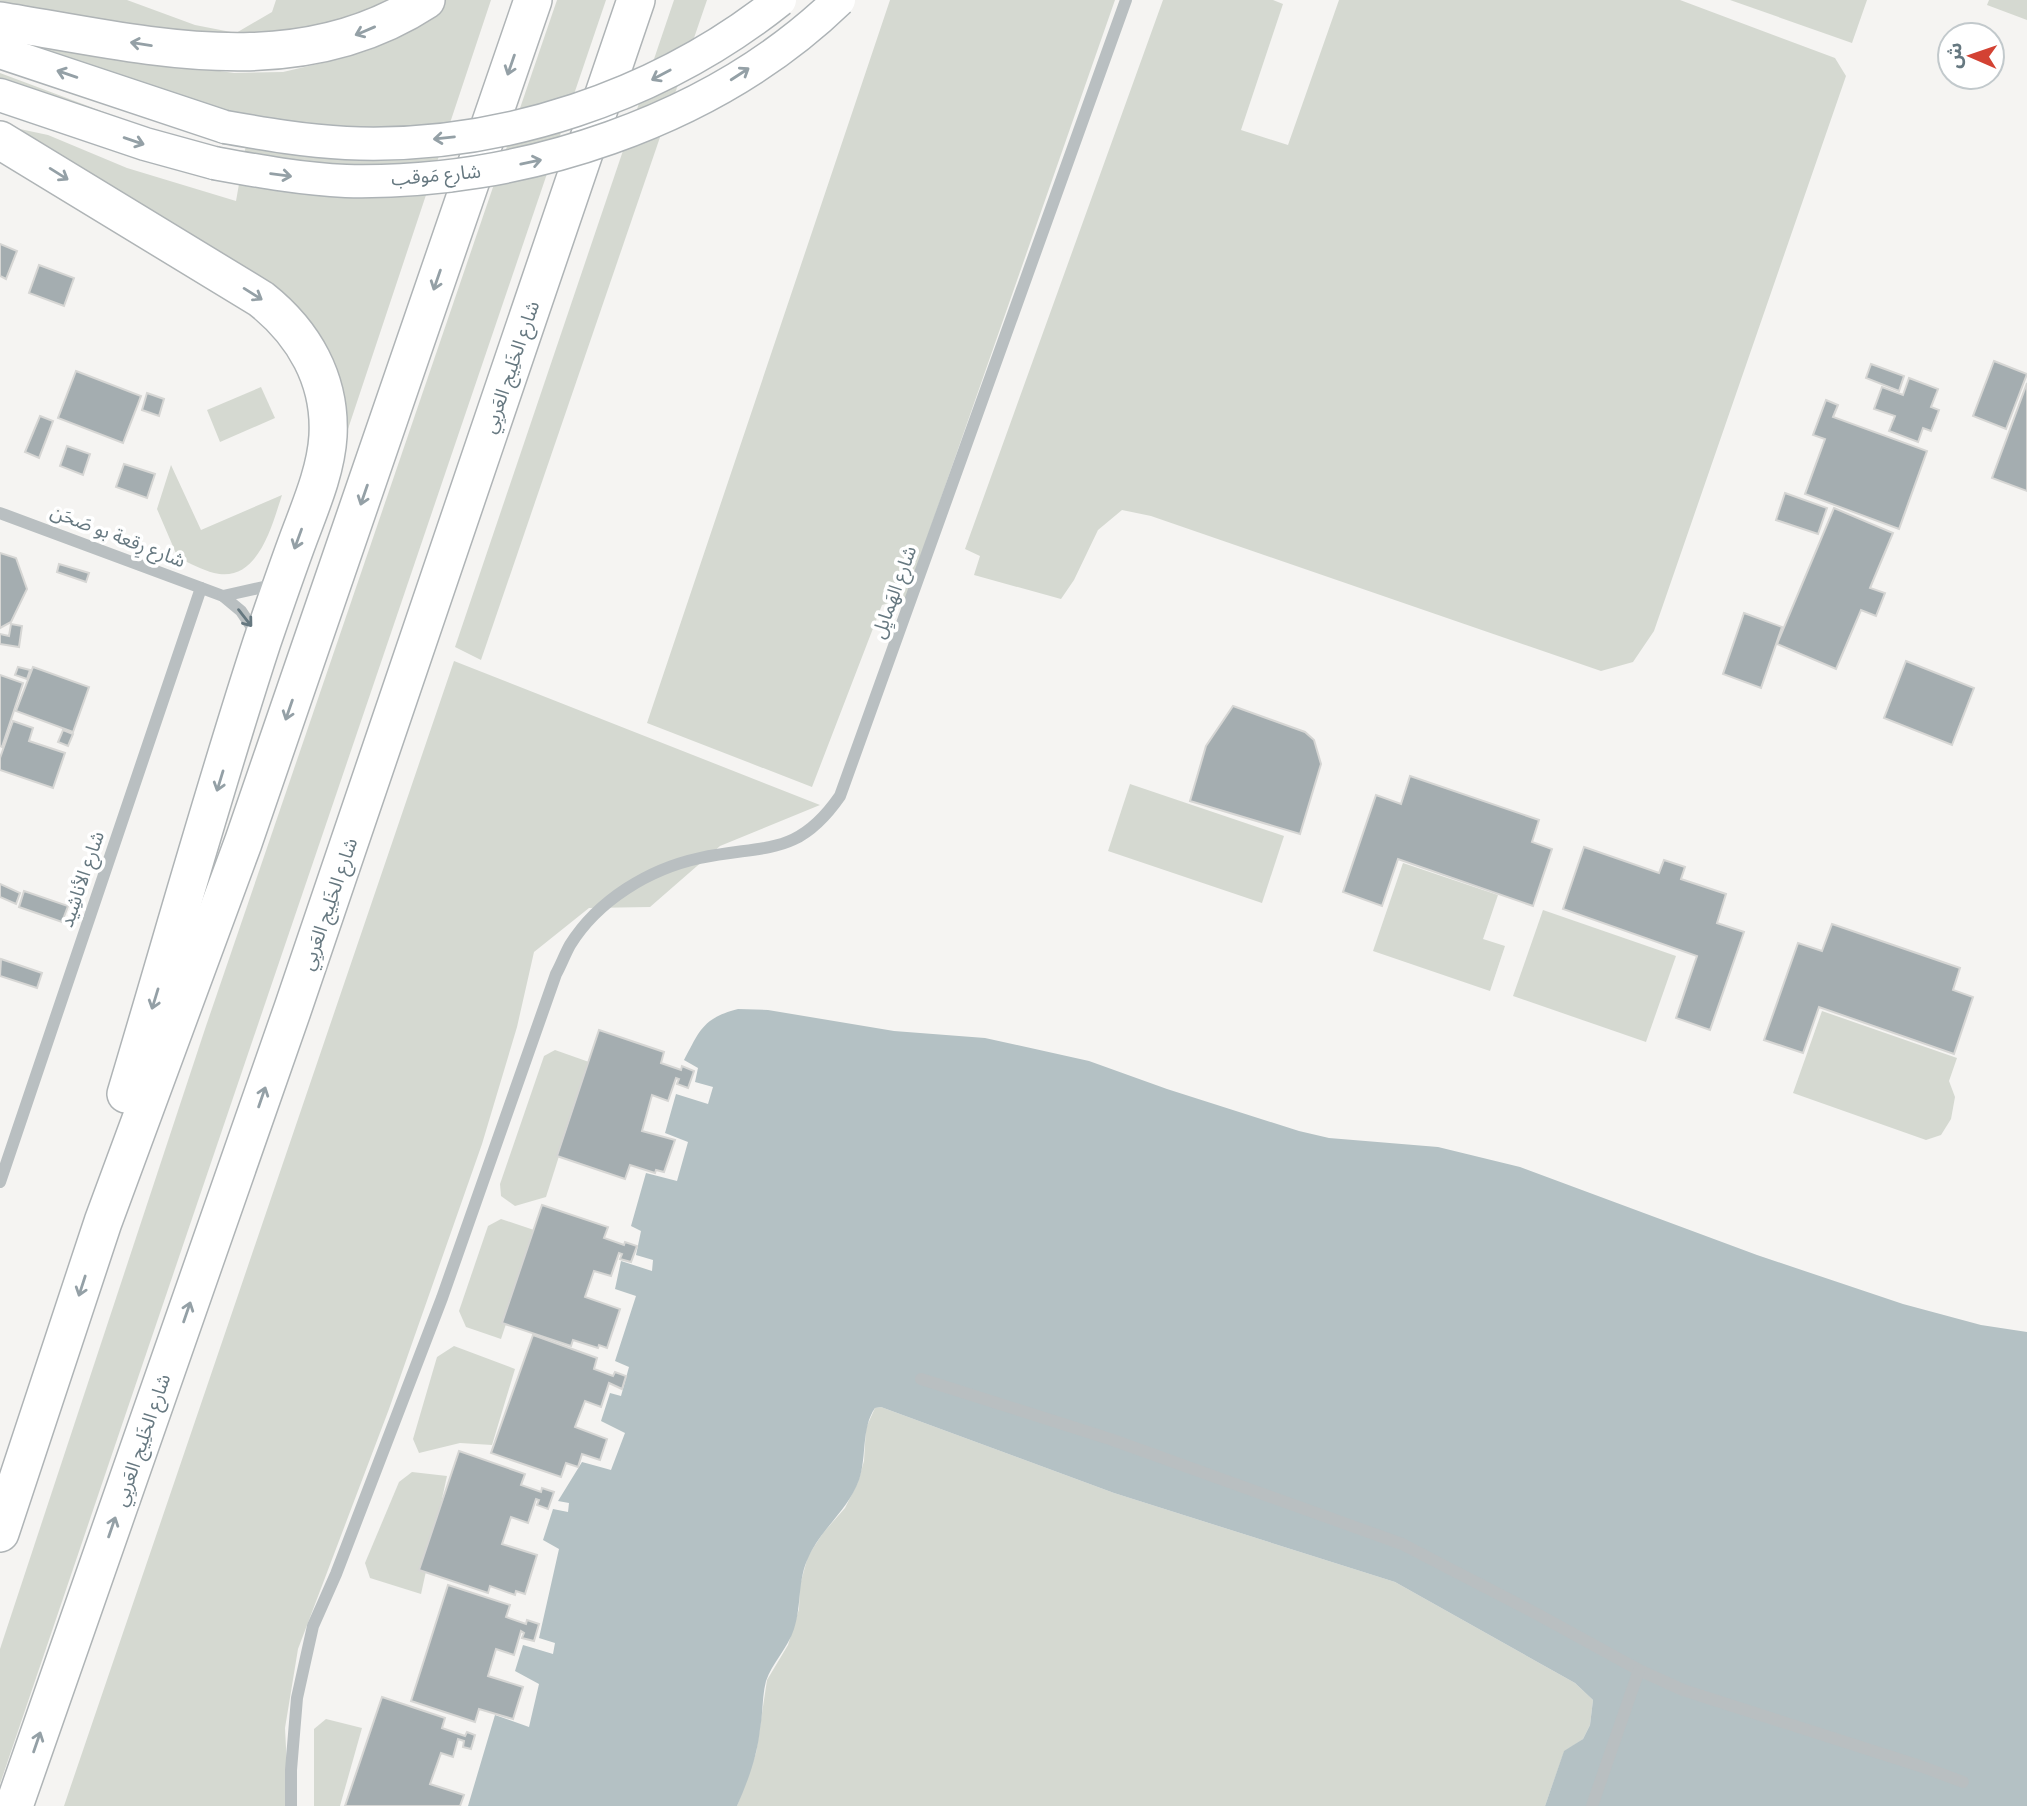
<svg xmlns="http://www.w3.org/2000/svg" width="2027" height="1806" viewBox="0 0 2027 1806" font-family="Figtree,'Noto Sans Arabic',sans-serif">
  <rect width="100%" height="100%" fill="#f5f4f2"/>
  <!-- green -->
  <g fill="#d5d9d1">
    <polygon points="0,0 127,0 195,25 236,33 272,12 276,0 393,0 334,30 248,50 0,11"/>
    <polygon points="443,0 491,0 345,438 324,354 1,125 48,135 127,168 236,201 250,122 168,102 28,44 234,73 283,72 339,59 403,28"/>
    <polygon points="557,0 606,0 0,1784 0,1649 205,1029"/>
    <polygon points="674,0 707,0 481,660 455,647"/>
    <polygon points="890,0 1115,0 906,598 882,605 812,787 647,723"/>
    <polygon points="1163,0 1273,0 1283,4 1241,130 1288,145 1339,0 1680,0 1835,58 1846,76 1654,631 1633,662 1601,671 1151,516 1122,510 1098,530 1074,580 1061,599 974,575 980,556 965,549"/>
    <polygon points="1730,0 1867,0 1852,43"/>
    <polygon points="1989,0 2027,0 2027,20 1987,5"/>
    <polygon points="0,73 232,160 0,87"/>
    <polygon points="261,387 275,418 220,442 207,410"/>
    <path d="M 171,465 L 201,530 L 282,495 C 272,525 258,584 214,573 C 202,570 190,563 178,558 L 157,509 Z"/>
    <polygon points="454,661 820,805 720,846 650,907 589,908 534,952 517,1027 482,1144 389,1409 298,1649 285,1728 289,1806 64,1806"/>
    <polygon points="1130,784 1284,836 1262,903 1108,851"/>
    <polygon points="1403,863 1498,895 1483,939 1505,946 1490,991 1373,951"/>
    <polygon points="1543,910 1676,956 1646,1042 1513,996"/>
    <polygon points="1822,1011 1957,1058 1949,1081 1955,1097 1951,1119 1941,1135 1926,1140 1793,1093"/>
    <polygon points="555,1050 589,1062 546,1197 515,1206 501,1196 500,1184 544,1056"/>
    <polygon points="501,1219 537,1231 501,1339 466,1327 459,1311 488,1226"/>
    <polygon points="454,1346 515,1369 492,1445 460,1443 419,1453 413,1439 437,1357"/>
    <polygon points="881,1407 1114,1493 1395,1582 1575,1683 1593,1700 1590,1725 1583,1739 1564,1752 1545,1806 737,1806 756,1753 767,1680 788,1645 799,1609 800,1585 808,1556 823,1533 845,1508 858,1482 864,1461 866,1428 875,1408"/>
    <polygon points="412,1472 447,1476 421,1594 370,1578 365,1563 399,1482"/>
    <polygon points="326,1719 362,1728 340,1806 314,1806 314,1729"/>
  </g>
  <!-- water -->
  <path fill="#b4c1c4" d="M 738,1009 L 768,1010 L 894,1031 L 985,1038 L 1089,1061 L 1167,1089 L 1299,1131 L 1329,1138 L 1438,1147 L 1520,1167 L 1757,1255 L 1903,1304 L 1981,1325 L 2027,1332 L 2027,1806 L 1545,1806 L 1564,1751 L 1583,1739 L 1590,1725 L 1593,1700 L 1575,1683 L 1395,1582 L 1114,1493 L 881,1407 L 875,1408 C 861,1428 867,1457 859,1480 C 848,1510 822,1528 809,1556 C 797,1580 802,1605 794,1629 C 788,1648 772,1663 766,1681 C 762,1696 763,1714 760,1729 C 757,1757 748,1781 737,1806 L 468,1806 L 495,1715 L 529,1727 L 539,1684 L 515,1671 L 523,1645 L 553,1654 L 555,1643 L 539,1638 L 559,1549 L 543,1540 L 553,1509 L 568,1512 L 569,1503 L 558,1501 L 582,1462 L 611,1470 L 625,1433 L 601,1421 L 610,1393 L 621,1396 L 629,1367 L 615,1361 L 636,1296 L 615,1289 L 621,1261 L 652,1271 L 653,1260 L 636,1255 L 641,1231 L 631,1226 L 646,1173 L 677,1181 L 688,1142 L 665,1133 L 676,1094 L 708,1104 L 713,1087 L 695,1082 L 698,1068 L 684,1060 C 700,1030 703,1018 738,1009 Z"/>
  <!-- building -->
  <g fill="#a4adb0" stroke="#d6d6d4" stroke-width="2">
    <polygon points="0,244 17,251 6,279 0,276"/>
    <polygon points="39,265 74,278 64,306 29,293"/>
    <polygon points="1994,361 2027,374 2006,429 1973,416"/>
    <polygon points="1871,364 1904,376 1899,391 1866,378"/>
    <polygon points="76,371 141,396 123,443 58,418"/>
    <polygon points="1909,378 1938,389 1931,407 1939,410 1931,431 1923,428 1918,442 1889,431 1895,416 1874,409 1882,387 1903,395"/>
    <polygon points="2027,383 2027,491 1992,478"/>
    <polygon points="147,393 164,399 159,416 142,410"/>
    <polygon points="1826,400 1838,405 1833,417 1927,451 1899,529 1805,494 1825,439 1813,435"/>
    <polygon points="40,416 53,421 39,458 25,452"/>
    <polygon points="67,446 90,454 83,475 60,466"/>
    <polygon points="124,464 155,474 147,498 116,487"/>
    <polygon points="1785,493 1827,508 1818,534 1776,520"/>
    <polygon points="1834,508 1893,533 1870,588 1885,593 1876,616 1861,610 1836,669 1777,644"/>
    <polygon points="0,553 16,558 27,589 11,622 0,628"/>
    <polygon points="59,564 89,573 86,582 57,572"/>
    <polygon points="1744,613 1782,627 1761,688 1723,674"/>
    <polygon points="11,624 22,626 19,647 0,644 0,634 9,636"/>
    <polygon points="1906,661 1974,688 1952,745 1884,718"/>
    <polygon points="18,667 30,670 27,679 15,675"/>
    <polygon points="33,667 89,687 73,732 16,711"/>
    <polygon points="0,675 23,683 2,747 0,746"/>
    <polygon points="1233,706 1305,732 1314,740 1321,764 1300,834 1190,801 1206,746"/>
    <polygon points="13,721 33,728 29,741 65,753 53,788 0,770 0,758"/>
    <polygon points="63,730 73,734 68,746 58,742"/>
    <polygon points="1410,776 1539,820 1532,842 1552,849 1533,906 1398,859 1382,906 1343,892 1376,795 1401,804"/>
    <polygon points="1584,847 1659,873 1664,860 1685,867 1681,879 1726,894 1717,923 1744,932 1710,1030 1676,1018 1697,956 1563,909"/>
    <polygon points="0,884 20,893 16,904 0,897"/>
    <polygon points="24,891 68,906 62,922 19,907"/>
    <polygon points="1832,924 1960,968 1953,990 1973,997 1954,1054 1819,1007 1803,1053 1764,1040 1798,943 1822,951"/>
    <polygon points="1,959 42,973 37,988 0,976"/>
    <polygon points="599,1030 664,1052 661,1063 681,1070 682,1066 694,1071 688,1088 677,1084 679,1079 676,1078 668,1101 652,1095 642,1131 675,1140 664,1172 656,1170 655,1173 630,1165 625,1179 557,1156"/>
    <polygon points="542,1205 608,1227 604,1238 624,1245 625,1242 637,1246 631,1262 620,1259 622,1254 619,1253 611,1276 594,1271 585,1297 620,1309 607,1348 599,1345 598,1348 573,1340 571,1346 502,1323"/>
    <polygon points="533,1335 597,1358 594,1369 613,1376 615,1372 626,1376 622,1389 609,1383 601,1407 585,1401 575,1427 607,1439 600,1460 582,1454 578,1467 566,1463 561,1477 491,1453"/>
    <polygon points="459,1451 525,1474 521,1485 541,1492 542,1488 554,1492 548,1509 537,1505 539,1500 536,1499 528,1523 511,1517 502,1544 537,1555 525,1594 516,1591 515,1595 490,1586 488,1593 419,1570"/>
    <polygon points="448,1585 510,1605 506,1617 526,1624 527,1620 539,1624 534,1641 522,1638 524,1633 521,1631 514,1655 496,1649 488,1676 523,1687 513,1719 479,1709 475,1722 411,1701"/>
    <polygon points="382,1697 445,1718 442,1728 465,1736 467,1732 475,1735 471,1749 463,1747 464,1741 458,1739 453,1757 441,1753 430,1784 464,1795 460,1806 345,1806"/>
  </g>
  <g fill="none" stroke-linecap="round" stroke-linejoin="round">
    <defs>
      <g id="major">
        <polyline points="0,52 225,127"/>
        <polyline points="0,95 145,144 214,163"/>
      </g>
      <g id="highway">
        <path d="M 0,21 C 143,44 295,86 426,0"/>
        <path d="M 0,140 L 261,299 C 304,333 331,380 328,436 C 326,470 311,505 299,537 C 286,572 274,607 262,642 C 213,792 171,944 126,1094"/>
        <polyline points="0,1533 103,1222 243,843 533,0"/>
        <polyline points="14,1806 293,1008 636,0"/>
      </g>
    </defs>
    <!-- major casing -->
    <use href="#major" stroke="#adb3b6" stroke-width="35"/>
    <!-- highway casing -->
    <use href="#highway" stroke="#afb4b6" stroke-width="40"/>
    <!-- minor -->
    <g stroke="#b9bfc1" stroke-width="12">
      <polyline points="0,513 223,596 241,611 257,635"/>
      <polyline points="223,596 277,584"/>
      <polyline points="0,1182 201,588"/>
      <polyline points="921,1379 1110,1439 1402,1544 1537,1614 1639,1670 1683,1690 1923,1767 1963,1782"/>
      <path d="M 291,1806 L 291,1770 L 297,1698 L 313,1626 L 336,1574 L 442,1298 L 556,974 C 561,965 565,954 570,945 C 598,900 649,869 700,858 C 765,844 797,858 840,796 L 1126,0"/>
      <polyline points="1592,1806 1639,1670"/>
    </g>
    <!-- major -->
    <use href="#major" stroke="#fff" stroke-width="32"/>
    <!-- highway -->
    <use href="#highway" stroke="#fff" stroke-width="37"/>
    <defs>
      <g id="major-bridge">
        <path d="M 225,127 C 265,134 305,141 346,143 C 500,150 660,96 780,0"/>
        <path d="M 214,163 C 258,171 301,179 346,181 C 520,185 713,122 839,0"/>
      </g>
    </defs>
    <!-- major-bridge casing -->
    <use href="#major-bridge" stroke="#adb3b6" stroke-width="35" stroke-linecap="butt"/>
    <!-- major-bridge -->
    <use href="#major-bridge" stroke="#fff" stroke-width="32"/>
  </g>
  <!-- one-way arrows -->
  <defs><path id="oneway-shaft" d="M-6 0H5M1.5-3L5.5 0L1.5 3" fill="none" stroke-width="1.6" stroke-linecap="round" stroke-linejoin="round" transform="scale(1.75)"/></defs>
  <g stroke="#94a0a6">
    <use href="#oneway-shaft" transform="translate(365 31) rotate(157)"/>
    <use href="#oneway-shaft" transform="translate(141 44) rotate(-171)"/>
    <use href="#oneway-shaft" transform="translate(511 65) rotate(109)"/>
    <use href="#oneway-shaft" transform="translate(67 74) rotate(-161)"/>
    <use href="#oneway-shaft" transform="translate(740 74) rotate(-33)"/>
    <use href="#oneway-shaft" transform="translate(661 75) rotate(152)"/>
    <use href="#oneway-shaft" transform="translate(444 138) rotate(174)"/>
    <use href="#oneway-shaft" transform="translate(134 141) rotate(19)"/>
    <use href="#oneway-shaft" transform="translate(531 162) rotate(-12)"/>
    <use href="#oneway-shaft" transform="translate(59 174) rotate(32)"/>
    <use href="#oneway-shaft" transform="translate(281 175) rotate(7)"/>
    <use href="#oneway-shaft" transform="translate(437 280) rotate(109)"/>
    <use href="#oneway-shaft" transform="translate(253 294) rotate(32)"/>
    <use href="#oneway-shaft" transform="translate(364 495) rotate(109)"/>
    <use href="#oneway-shaft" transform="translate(298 539) rotate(110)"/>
    <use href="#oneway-shaft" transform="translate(289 710) rotate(109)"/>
    <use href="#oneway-shaft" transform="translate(220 781) rotate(107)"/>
    <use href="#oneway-shaft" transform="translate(155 999) rotate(107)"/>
    <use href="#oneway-shaft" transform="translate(262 1097) rotate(-71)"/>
    <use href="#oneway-shaft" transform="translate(82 1286) rotate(108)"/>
    <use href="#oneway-shaft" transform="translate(187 1312) rotate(-71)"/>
    <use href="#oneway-shaft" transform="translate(112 1527) rotate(-71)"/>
    <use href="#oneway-shaft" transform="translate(37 1742) rotate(-71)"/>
  </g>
  <use stroke="#667880" href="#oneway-shaft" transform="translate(245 618) rotate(52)"/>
  <g text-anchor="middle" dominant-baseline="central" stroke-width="7" stroke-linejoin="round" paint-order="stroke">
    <!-- street labels -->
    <g font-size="19" fill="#667880" stroke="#fff">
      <text transform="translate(436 175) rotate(-5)">شارع مَوقب</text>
      <text transform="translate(511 367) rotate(-71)">شارع الخَلِيج العَربِي</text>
      <text transform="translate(118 536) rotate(21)">شارع رِقعة بو صَحَن</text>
      <text transform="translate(894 592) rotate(-70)">شارع الهَمايِل</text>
      <text transform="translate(82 879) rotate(-71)">شارع الأناشِيد</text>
      <text transform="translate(329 904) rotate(-71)">شارع الخَلِيج العَربِي</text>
      <text transform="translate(142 1440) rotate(-71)">شارع الخَلِيج العَربِي</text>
    </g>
  </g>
  <!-- north arrow -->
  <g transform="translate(1971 56) rotate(272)"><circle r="33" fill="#ffffff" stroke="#c2c9cc" stroke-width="2"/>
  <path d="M0-5L12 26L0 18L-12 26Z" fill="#d34233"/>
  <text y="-10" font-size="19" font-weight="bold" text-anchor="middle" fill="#667880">ش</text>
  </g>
</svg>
